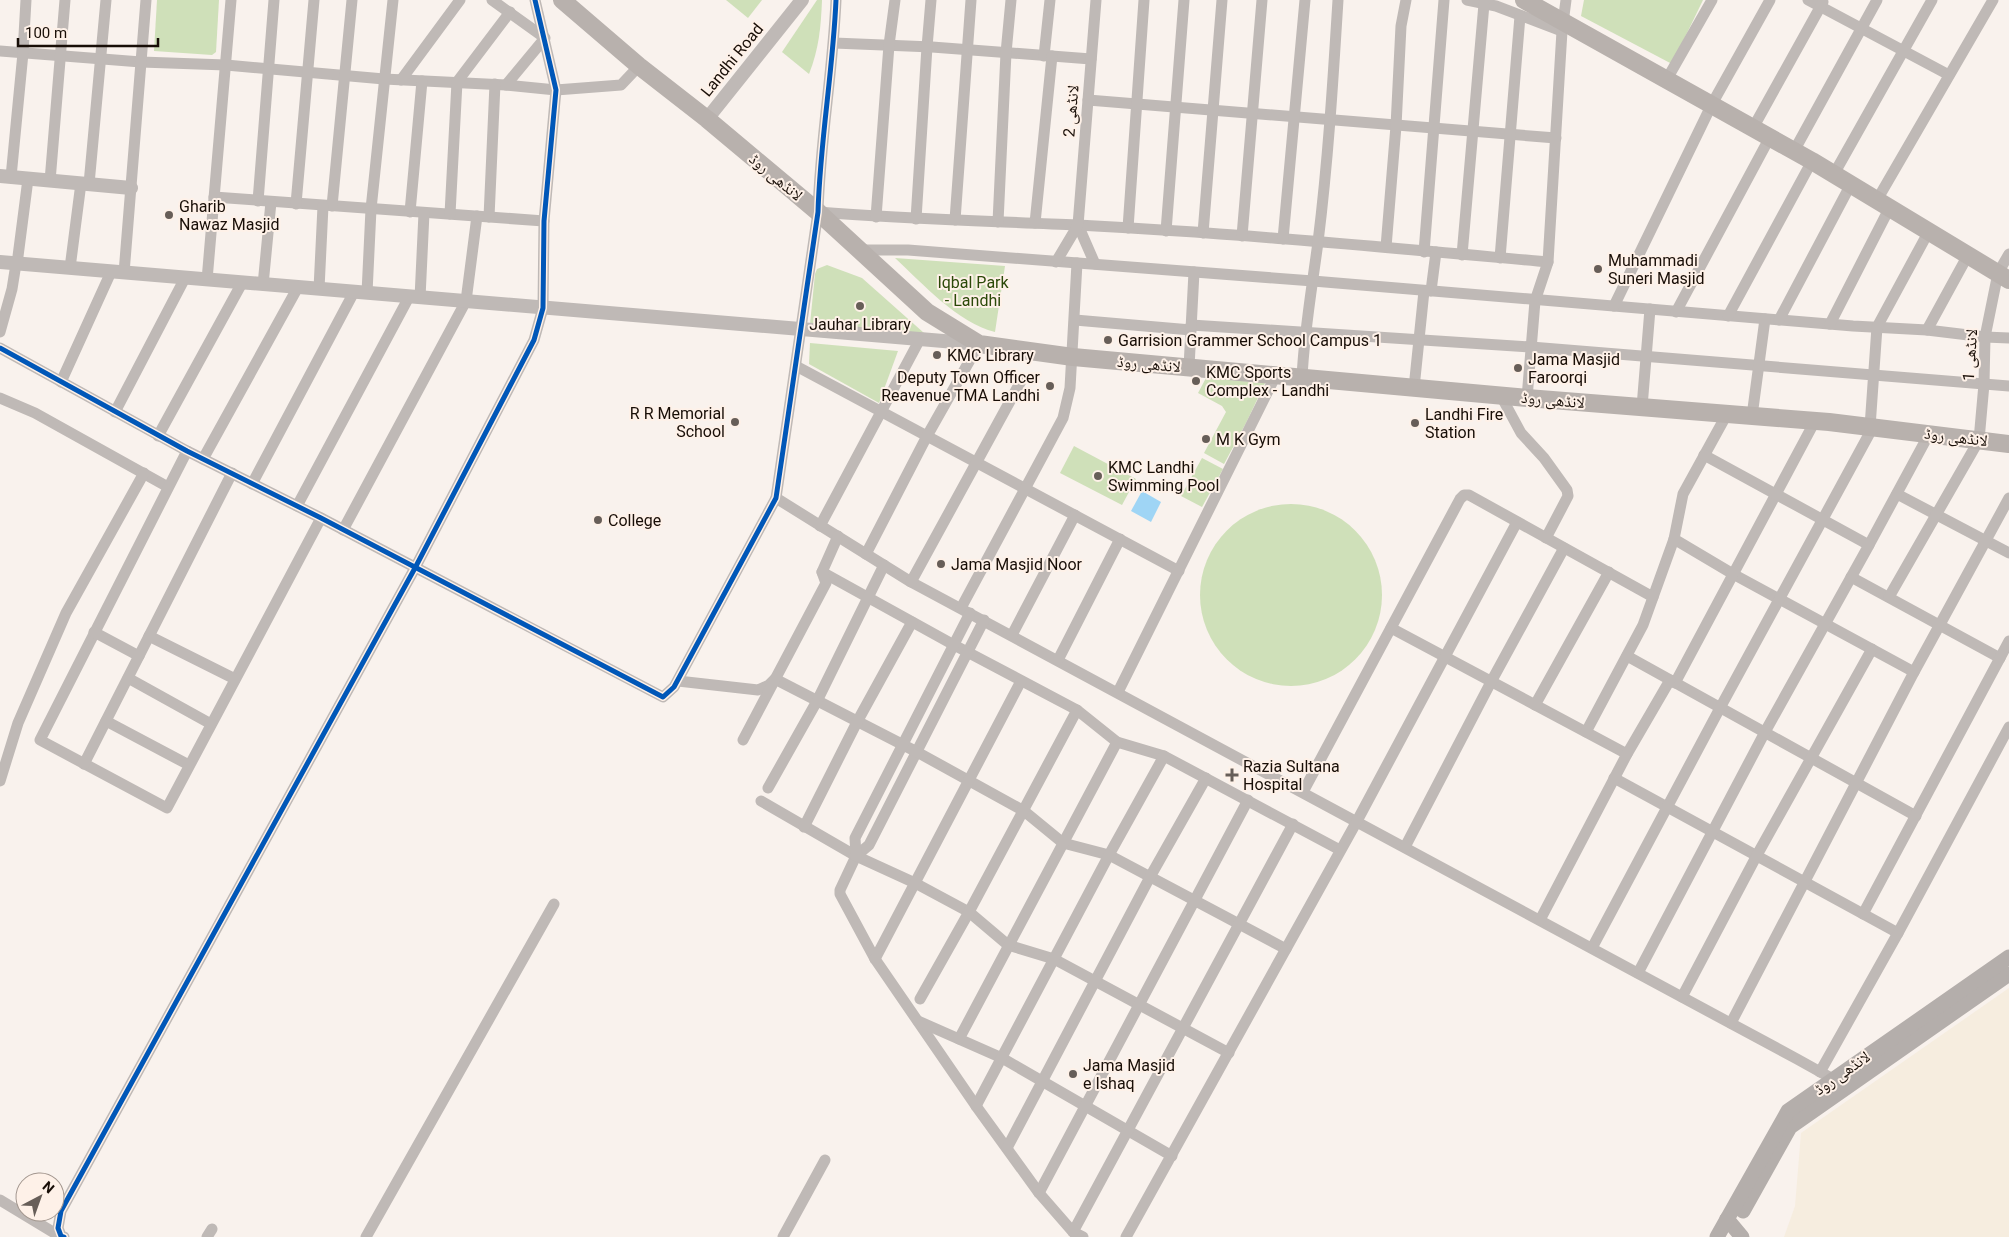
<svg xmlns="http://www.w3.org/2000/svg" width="2009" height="1237" viewBox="0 0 2009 1237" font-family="Roboto,'Noto Naskh Arabic',sans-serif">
  <rect width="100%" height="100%" fill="#f9f2ed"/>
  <!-- industrial -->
  <polygon fill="#f6eddf" points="2009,988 2009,1237 1784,1237 1795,1206 1801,1133"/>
  <!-- green -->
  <g fill="#cfe0b9">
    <polygon points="157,0 219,0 216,52 212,55 154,51"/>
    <polygon points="726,0 762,0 748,18"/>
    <path d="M 817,0 L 822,0 C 821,26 819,49 809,74 L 782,52 Z"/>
    <polygon points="1584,0 1703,0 1672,64 1581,16"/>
    <path d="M 895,258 L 1005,266 L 995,332 C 958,323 923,284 895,258 Z"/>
    <polygon points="827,265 862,278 924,333 810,324 815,274 817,269"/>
    <polygon points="810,343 898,351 879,403 809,364"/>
    <polygon points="1206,378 1265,383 1246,423 1224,464 1204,453 1226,412 1222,406 1198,393"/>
    <polygon points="1074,446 1136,479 1122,505 1060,473"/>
    <polygon points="1202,458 1223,469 1202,507 1181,496"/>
    <circle cx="1291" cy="595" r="91"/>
  </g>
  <!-- water -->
  <polygon fill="#9fd5f5" points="1142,491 1161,502 1151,522 1131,511"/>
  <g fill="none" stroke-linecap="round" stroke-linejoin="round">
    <!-- minor -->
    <g stroke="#bfb9b6" stroke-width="11">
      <polyline points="492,0 545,38 506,85"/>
      <polyline points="1467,0 1496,6 1562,31"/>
      <polyline points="1808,0 1949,75"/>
      <polyline points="834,43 932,47 1091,59"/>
      <polyline points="0,51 141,62 226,65 384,79 506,85 556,90 621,85 639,66"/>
      <polyline points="1044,56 1050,0"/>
      <polyline points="1667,79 1712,0"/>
      <polyline points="401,80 460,0"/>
      <polyline points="1088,100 1556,138"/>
      <polyline points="1753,128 1823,2"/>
      <polyline points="1794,151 1877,0"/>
      <polyline points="1834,174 1932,0"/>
      <polyline points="11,177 23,53 26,0"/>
      <polyline points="50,181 65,0"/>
      <polyline points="89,184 106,0"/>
      <polyline points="214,197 544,221"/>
      <polyline points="1877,200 1993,0"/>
      <polyline points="258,201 274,0"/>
      <polyline points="296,204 314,0"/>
      <polyline points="332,206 352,0"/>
      <polyline points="410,212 422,81"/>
      <path d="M 818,212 C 904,219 991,221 1078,225 C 1235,233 1392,248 1548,262"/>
      <polyline points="450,214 457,82 510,12"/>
      <polyline points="489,217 495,84"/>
      <polyline points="876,217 889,45 895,0"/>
      <polyline points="916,219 927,47 931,0"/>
      <polyline points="955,220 971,0"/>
      <polyline points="998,222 1006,53 1011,0"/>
      <polyline points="1035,223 1052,56"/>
      <polyline points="1078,225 1095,264"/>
      <polyline points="1128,228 1144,0"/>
      <polyline points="1166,231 1184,0"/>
      <polyline points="1203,233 1222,0"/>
      <polyline points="1242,236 1262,0"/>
      <polyline points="1283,239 1305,0"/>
      <polyline points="1386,247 1396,126 1401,26 1406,0"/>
      <polyline points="859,250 908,250 1313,281 1853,326 1927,330 1985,337 2009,338"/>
      <polyline points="1424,252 1444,0"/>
      <polyline points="1462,255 1484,4"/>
      <polyline points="1500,258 1520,16"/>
      <polyline points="1056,262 1078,225 1096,0"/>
      <polyline points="17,264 28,179"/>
      <polyline points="70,268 81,183"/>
      <polyline points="124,273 146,0"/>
      <polyline points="207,280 231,0"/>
      <polyline points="263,285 271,202"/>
      <polyline points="319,289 323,206"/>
      <polyline points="1431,291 1436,252"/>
      <polyline points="367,293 371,209 393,0"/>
      <polyline points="420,298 424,213"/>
      <polyline points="1614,306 1712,104 1770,0"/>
      <polyline points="1676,312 1770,137"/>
      <polyline points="1728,316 1812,161"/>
      <polyline points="1075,320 1191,330"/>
      <polyline points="1779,320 1851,184"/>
      <polyline points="1830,324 1890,207"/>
      <polyline points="1191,325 1531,347 2009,386"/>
      <polyline points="1927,330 1968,255"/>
      <polyline points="0,332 12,289 16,264"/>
      <path d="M 0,348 L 187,451 L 321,518 L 663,697 L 674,687 L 776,498 L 818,212 C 820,141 833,71 836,0"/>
      <polyline points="796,366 1179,571"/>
      <polyline points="1189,367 1194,272"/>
      <path d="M 1302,378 C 1304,332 1312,288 1318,242 C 1328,162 1333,81 1338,0"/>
      <polyline points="61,382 111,272"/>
      <polyline points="1414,388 1424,291"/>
      <polyline points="1501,396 1521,433 1544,458 1567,490 1568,496 1546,538"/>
      <polyline points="0,398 35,413 168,487"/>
      <polyline points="1527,398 1535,301 1548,262 1562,31 1566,0"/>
      <polyline points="1642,407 1650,309"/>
      <polyline points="115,412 185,278"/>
      <polyline points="1752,416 1765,319"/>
      <polyline points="1870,427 1877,327 1929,231"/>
      <polyline points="158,436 242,283"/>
      <polyline points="187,451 40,740 167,808 321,518"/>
      <polyline points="203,459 298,287"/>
      <polyline points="252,484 354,292"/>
      <polyline points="1897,494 2009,553"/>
      <polyline points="776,498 911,582 1797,1059 1833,1079 1837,1084"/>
      <polyline points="297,506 409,297"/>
      <polyline points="820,526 920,339"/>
      <polyline points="343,530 466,301 477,216"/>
      <polyline points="1674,539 1733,574 1914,672 2009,498"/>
      <polyline points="1869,545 1929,434"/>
      <polyline points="866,554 927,436 979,344"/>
      <polyline points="822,572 954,645 1077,710 1117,742 1164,756 1340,850"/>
      <polyline points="1851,577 2000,658"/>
      <polyline points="911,582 1021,381"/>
      <polyline points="1889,597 1979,440 1984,384 1985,337 1998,273 2009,254"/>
      <polyline points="961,608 1063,418 1070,388 1077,263"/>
      <polyline points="984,620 869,845 856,856 840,890 840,894 875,959 976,1106 1039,1193 1073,1232 1083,1237"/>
      <polyline points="1391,628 1627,754"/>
      <polyline points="94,632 139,656"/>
      <polyline points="1012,635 1075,515"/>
      <polyline points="149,636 235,679"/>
      <polyline points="1627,656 1916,816"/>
      <polyline points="1058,660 1120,539"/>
      <polyline points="128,678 211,724"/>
      <polyline points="678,681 758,690 769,685 775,679 917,752 1024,811 1063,843 1109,855 1286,949"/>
      <polyline points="1675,683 1815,421"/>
      <polyline points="1118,692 1276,375"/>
      <polyline points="1535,705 1609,572"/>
      <polyline points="106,721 189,765"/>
      <polyline points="1586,732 1643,625 1674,539 1683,494 1727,414"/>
      <polyline points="743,740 826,583 822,572 838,536"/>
      <polyline points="84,764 232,473"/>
      <polyline points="1614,778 1898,933"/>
      <polyline points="0,781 18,723 66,613 144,473"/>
      <polyline points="768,788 817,701 884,565"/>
      <polyline points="1303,792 1460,499 1464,495 1469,495 1653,597"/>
      <polyline points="761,801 856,856 915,883 969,912 1008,945 1054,959 1229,1053"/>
      <polyline points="804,827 857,722 912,622"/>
      <polyline points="1405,847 1491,682 1564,548"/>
      <polyline points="856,856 855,838 970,613"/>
      <polyline points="1863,914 2009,641"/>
      <polyline points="1540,920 1627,754 1670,680"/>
      <polyline points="1592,948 1720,708 1873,427"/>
      <polyline points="875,959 1021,681"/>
      <polyline points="1638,973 1765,732 1869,545 1704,455"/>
      <polyline points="1682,997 1757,855 1872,649"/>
      <polyline points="920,999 969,912 1077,710"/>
      <polyline points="918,1021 1002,1058 1172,1156"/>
      <polyline points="1731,1023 1914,672"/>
      <polyline points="959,1039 1117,742"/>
      <polyline points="1820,1072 1898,933 2009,727"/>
      <polyline points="976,1106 1109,855 1164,756"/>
      <polyline points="1007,1148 1150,877 1206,778"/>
      <polyline points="1039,1193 1248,800"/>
      <polyline points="0,1200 61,1237"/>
      <polyline points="1073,1232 1293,824"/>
      <polyline points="64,1237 61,1236 58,1228 61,1211 415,568 534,340 543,308 544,221 556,90 535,0"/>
      <polyline points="207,1237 212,1229"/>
      <polyline points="366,1237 554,904"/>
      <polyline points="783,1237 825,1160"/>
      <polyline points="1126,1237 1357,821 1517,522"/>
    </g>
    <!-- tertiary -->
    <g stroke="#bfb9b6" stroke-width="14">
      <polyline points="707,119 802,0"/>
      <polyline points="0,176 131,188"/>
      <polyline points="0,262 979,344"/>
    </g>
    <!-- secondary -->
    <g stroke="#b4aeab" stroke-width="15">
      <polyline points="1743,1211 1790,1127 2009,974"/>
      <polyline points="1727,1219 1742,1237"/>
      <polyline points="1717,1237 1788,1111 2009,957"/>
    </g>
    <!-- primary -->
    <g stroke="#b8b1ad" stroke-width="18">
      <polyline points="562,0 639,66 707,119 818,212 927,312 979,344 1073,357 1527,398 1829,422 2009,444"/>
      <polyline points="1524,0 1812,161 2009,280"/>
    </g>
    <defs>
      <g id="cycleway">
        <path d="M 0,348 L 187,451 L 321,518 L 663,697 L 674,687 L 776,498 L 818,212 C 820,141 833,71 836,0"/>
        <polyline points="64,1237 61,1236 58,1228 61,1211 415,568 534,340 543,308 544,221 556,90 535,0"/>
      </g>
    </defs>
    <!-- cycleway casing -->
    <use href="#cycleway" stroke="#fef1e8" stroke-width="8"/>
    <!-- cycleway -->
    <use href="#cycleway" stroke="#0057b8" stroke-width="5"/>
  </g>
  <!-- markers -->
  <g fill="#675e58" stroke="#fef1e8" stroke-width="2">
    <circle cx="169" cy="215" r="5"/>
    <circle cx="1598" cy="269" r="5"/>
    <circle cx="860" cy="306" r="5"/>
    <circle cx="1108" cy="340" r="5"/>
    <circle cx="937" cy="355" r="5"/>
    <circle cx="1518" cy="368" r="5"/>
    <circle cx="1196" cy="381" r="5"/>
    <circle cx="1050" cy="386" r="5"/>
    <circle cx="735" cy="422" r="5"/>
    <circle cx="1415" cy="423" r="5"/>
    <circle cx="1206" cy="439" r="5"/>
    <circle cx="1098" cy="476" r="5"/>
    <circle cx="598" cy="520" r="5"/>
    <circle cx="941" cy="564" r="5"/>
    <path d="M1229.5 767.5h5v5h5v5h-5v5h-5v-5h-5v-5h5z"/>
    <circle cx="1073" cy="1074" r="5"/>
  </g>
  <g text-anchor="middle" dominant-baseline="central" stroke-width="4" stroke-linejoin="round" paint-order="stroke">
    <!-- street labels -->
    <g font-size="16" fill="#180e07" stroke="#fef1e8">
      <text transform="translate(732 60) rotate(-51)">Landhi Road</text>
      <text transform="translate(1071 111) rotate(-85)">لانڈھی 2</text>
      <text transform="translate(776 177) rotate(40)">لانڈھی روڈ</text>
      <text transform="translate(1970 355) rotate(-86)">لانڈھی 1</text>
      <text transform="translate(1149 364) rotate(5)">لانڈھی روڈ</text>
      <text transform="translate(1553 400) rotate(5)">لانڈھی روڈ</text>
      <text transform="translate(1956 437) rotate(7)">لانڈھی روڈ</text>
      <text transform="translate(1842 1073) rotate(-35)">لانڈھی روڈ</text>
    </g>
    <!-- poi labels -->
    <g font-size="16" fill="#180e07" stroke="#fef1e8" text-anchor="start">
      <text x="179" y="206">Gharib<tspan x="179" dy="18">Nawaz Masjid</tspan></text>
      <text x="1608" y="260">Muhammadi<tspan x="1608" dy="18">Suneri Masjid</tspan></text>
      <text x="860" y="324" text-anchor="middle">Jauhar Library</text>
      <text x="1118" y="340">Garrision Grammer School Campus 1</text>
      <text x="947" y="355">KMC Library</text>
      <text x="1528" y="359">Jama Masjid<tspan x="1528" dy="18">Faroorqi</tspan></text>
      <text x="1206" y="372">KMC Sports<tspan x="1206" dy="18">Complex - Landhi</tspan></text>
      <text x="1040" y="377" text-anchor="end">Deputy Town Officer<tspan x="1040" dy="18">Reavenue TMA Landhi</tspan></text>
      <text x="725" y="413" text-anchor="end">R R Memorial<tspan x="725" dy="18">School</tspan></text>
      <text x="1425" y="414">Landhi Fire<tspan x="1425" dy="18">Station</tspan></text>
      <text x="1216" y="439">M K Gym</text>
      <text x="1108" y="467">KMC Landhi<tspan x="1108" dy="18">Swimming Pool</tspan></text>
      <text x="608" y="520">College</text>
      <text x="951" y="564">Jama Masjid Noor</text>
      <text x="1243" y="766">Razia Sultana<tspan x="1243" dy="18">Hospital</tspan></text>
      <text x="1083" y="1065">Jama Masjid<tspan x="1083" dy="18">e Ishaq</tspan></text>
    </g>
    <!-- park labels -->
    <g font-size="16" fill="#2b4908" stroke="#fef1e8">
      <text x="973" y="282">Iqbal Park<tspan x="973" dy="18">- Landhi</tspan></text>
    </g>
  </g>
  <!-- north arrow -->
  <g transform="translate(40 1197) rotate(41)"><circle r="24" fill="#fef1e8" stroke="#a2968e"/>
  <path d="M0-4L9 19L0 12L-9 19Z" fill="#675e58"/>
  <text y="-8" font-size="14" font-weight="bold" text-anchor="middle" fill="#180e07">N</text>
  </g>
  <!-- scale -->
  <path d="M18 38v8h140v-8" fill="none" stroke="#180e07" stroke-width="2.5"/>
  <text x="25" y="38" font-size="15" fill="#180e07" stroke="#fef1e8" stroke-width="4" paint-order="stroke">100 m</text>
</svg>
